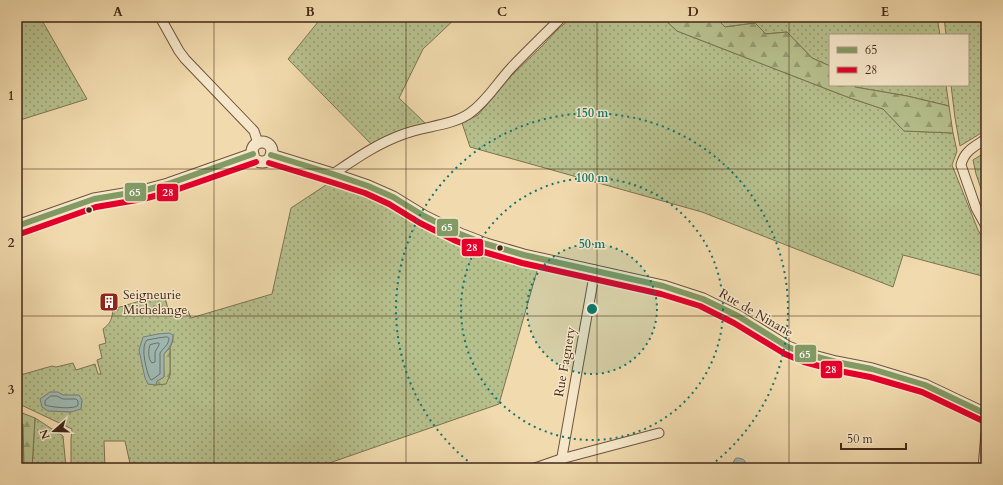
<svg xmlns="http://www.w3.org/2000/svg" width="1003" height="485" viewBox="0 0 1003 485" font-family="Cardo,serif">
  <defs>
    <pattern id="grass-dots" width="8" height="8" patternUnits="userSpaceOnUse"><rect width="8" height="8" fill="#b6c08d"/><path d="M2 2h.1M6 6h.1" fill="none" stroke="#969c72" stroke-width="1.8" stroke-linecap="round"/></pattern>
    <pattern id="forest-firs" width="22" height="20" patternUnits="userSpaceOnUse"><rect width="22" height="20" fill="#b6c08d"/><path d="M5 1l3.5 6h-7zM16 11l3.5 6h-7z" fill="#969c72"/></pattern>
  </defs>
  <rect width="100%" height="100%" fill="#f1daad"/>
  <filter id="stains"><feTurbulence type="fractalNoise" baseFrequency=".005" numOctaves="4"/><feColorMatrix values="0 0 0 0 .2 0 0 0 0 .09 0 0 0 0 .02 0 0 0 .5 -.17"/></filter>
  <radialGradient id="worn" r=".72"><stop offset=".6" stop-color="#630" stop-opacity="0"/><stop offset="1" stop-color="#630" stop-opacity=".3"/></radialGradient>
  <!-- grass -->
  <g fill="url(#grass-dots)" stroke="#7c7452" fill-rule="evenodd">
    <polygon points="17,17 40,17 87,99 17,121"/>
    <polygon points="322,17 457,17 423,49 399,98 427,125 372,145 288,59"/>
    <polygon points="573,17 662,17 677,31 850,98 883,109 904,131 953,133 957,151 952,165 978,230 986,243 986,277 903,255 893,287 702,212 470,147 462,123 478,115 511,76 541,47 558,29"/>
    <polygon points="715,17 937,17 940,35 830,35 830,66 812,58 787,32 765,34 755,23 725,27"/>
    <polygon points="944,17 986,17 986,130 960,146 955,118 951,85 968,85 968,35 946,35"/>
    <polygon points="854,85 946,85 949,106 907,96 855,87"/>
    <polygon points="986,152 986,203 976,174 973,160"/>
    <path d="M 332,181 L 395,204 L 436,229 L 481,247 L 539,264 L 499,404 L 315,468 L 131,468 L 125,441 L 104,441 L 105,468 L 71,468 L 71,439 L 72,429 L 17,403 L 17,376 L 52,366 L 56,367 L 73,363 L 76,370 L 95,364 L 98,374 L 101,374 L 97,360 L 102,358 L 99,345 L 106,343 L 103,329 C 111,323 112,319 113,309 L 164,294 L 170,316 L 188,311 L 191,318 L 272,294 L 291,208 ZM 173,335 L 173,340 L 170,348 L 170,375 L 156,385 L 148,384 ZM 58,393 L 63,395 L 71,412 L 60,411 Z"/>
    <polygon points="35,418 63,436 66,468 32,468"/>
    <polygon points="17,422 23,424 24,468 17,468"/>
  </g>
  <!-- forest -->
  <g fill="url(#forest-firs)" stroke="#7c7452">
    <polygon points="662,17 715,17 725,27 755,23 766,34 787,32 812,58 830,66 830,85 854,85 855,87 907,96 949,106 953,133 904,131 883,109 850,98 677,31"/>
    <polygon points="170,348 170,375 166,384 156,385 157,381 164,377 163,354"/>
    <polygon points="17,411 35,418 32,468 24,468 23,424 17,422"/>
  </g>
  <!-- water -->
  <g fill="#9db9b3" stroke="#797f75">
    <path d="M 169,333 L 173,335 C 173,343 169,348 164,354 L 164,377 L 157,381 L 156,385 L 148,384 L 145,378 L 139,350 L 143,337 L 158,334 Z"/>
    <polygon points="50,392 58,392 63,395 79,395 82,400 81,409 71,412 48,411 42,407 40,399"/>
    <path d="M 737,458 C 744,458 748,462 744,468 L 734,468 L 733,463 L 735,459 Z"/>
  </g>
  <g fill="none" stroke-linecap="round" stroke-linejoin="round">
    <!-- shore -->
    <g stroke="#707066" stroke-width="1">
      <path d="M 167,337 L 169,338 C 169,345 163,348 160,353 L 160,374 L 153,379 L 151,380 C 147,375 143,355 144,349 C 144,345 145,342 147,340 L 158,338 Z"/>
      <path d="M 157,343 L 159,343 L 159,345 L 155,352 L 155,362 L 152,363 C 148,359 148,350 150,345 Z"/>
      <path d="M 51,396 L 57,396 L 63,399 L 76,399 L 78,401 C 78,402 78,404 78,405 C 75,410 50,407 45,405 L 45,401 Z"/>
    </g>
    <defs>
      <g id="minor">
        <polyline points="160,17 179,51 185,59 254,131 258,143"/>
        <path d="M 986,139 C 975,146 964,151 961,165 L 976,208 L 986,226"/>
        <path d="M 333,174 C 355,159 378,143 404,134 C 424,126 452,126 470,113 C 487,101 497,83 511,68 C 527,51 545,34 562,17"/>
        <polyline points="535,468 561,459 659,433"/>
        <polyline points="560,468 595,270"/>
        <polyline points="983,468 986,433"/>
      </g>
      <g id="tertiary">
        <circle cx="262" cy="152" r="10"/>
        <polyline points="271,155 333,174 368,186 393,197 424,216 460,234 486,244 524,255 663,286 703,299 738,316 788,347 806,354 836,362 872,369 925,385 986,414"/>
        <polyline points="17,226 94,199 142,191 168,184 253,154"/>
      </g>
    </defs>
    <!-- minor casing -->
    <use href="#minor" stroke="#6e543d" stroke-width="11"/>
    <!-- tertiary casing -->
    <use href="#tertiary" stroke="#6e543d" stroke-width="13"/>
    <!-- minor -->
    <use href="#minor" stroke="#f6e7ca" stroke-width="9"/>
    <!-- tertiary -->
    <use href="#tertiary" stroke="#f6e7ca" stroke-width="11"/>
    <defs>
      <g id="bus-1">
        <polyline points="271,155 333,174 368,186 393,197 424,216 460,234 486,244 524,255 663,286 703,299 738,316 788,347 806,354 836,362 872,369 925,385 986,414"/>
        <polyline points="17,226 94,199 142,191 168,184 253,154"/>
      </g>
      <g id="bus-2">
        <polyline points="269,163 331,182 365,193 389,204 420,223 456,241 484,252 522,263 661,294 700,306 734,323 785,354 804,362 834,370 870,377 922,392 983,421"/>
        <polyline points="20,234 96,207 143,199 170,192 256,162"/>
      </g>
    </defs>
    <!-- bus-1 casing -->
    <use href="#bus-1" stroke="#f6e7ca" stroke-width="9"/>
    <!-- bus-2 casing -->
    <use href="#bus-2" stroke="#f6e7ca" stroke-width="9"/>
    <!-- bus-1 -->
    <use href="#bus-1" stroke="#829a64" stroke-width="6"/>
    <!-- bus-2 -->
    <use href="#bus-2" stroke="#e4002b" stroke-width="6"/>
  </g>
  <!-- grid -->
  <path fill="none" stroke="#422718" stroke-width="1" stroke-opacity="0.55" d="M 214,17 L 214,468M 406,17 L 406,468M 597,17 L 597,468M 789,17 L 789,468M 17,169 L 986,169M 17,316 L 986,316"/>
  <!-- distance rings -->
  <circle cx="592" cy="309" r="65" fill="#0f766e" fill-opacity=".12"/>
  <g fill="none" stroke="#0f766e" stroke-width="2" stroke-dasharray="2 4">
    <circle cx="592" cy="309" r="65"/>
    <circle cx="592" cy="309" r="131"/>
    <path d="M477 468A196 196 0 1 1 707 468"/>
  </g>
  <!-- icons -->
  <defs>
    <symbol id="building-square" viewBox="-11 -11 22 22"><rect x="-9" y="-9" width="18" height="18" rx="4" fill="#8f2418" stroke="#f6e7ca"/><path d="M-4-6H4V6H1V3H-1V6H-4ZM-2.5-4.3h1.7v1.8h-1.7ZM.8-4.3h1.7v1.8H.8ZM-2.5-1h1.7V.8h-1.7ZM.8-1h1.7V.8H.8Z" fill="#fff"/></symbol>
  </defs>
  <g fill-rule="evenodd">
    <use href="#building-square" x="98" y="291" width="22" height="22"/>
  </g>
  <!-- markers -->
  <g fill="#422718" stroke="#f6e7ca" stroke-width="1.5">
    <circle cx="89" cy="210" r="3.5"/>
    <circle cx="500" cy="248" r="3.5"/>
  </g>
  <g text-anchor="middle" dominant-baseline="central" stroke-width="3" stroke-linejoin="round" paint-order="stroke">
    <!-- poi labels -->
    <g font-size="13" fill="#422718" stroke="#f6e7ca" text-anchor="start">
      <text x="123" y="295">Seigneurie<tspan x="123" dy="15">Michelange</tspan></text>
    </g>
    <!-- street labels -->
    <g font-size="13" fill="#422718" stroke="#f6e7ca">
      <text transform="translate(756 313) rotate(30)">Rue de Ninane</text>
      <text transform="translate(565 362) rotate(-80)">Rue Fagnery</text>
    </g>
  </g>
  <circle cx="592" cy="309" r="6" fill="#0f766e" stroke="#f6e7ca" stroke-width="2"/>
  <g font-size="12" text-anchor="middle" font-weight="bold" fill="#0f766e" stroke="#f6e7ca" stroke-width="3" stroke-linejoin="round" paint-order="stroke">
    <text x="592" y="117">150 m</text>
    <text x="592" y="182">100 m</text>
    <text x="592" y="248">50 m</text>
  </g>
  <g stroke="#f6e7ca" stroke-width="1.5">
    <rect x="124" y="182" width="23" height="20" rx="4" fill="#829a64"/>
    <rect x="156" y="183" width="23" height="19" rx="4" fill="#e4002b"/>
    <rect x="436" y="218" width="23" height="19" rx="4" fill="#829a64"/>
    <rect x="461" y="238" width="23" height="19" rx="4" fill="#e4002b"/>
    <rect x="794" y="344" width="23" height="19" rx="4" fill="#829a64"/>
    <rect x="820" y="360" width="23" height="19" rx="4" fill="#e4002b"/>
  </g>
  <g font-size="11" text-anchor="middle" font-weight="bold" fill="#fff">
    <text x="135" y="196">65</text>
    <text x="168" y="196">28</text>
    <text x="447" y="231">65</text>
    <text x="472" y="251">28</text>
    <text x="805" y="358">65</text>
    <text x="831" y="373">28</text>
  </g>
  <!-- margin -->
  <rect width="1003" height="485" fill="none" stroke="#f1daad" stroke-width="44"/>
  <!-- legend -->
  <rect x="829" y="34" width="140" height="52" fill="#f6e7ca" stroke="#ae9a83"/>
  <rect x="837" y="47" width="20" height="6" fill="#829a64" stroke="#ae9a83"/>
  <text x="865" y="54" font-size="12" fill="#422718">65</text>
  <rect x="837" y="67" width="20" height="6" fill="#e4002b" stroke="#ae9a83"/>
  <text x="865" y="74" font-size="12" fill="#422718">28</text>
  <!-- north arrow -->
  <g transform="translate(54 431) rotate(250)" stroke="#f6e7ca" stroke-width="3" paint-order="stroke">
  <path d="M0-3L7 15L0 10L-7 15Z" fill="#422718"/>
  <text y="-6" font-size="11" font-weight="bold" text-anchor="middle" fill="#422718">N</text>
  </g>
  <!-- scale -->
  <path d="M841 443v6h65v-6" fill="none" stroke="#422718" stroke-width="2"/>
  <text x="847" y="443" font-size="12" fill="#422718" stroke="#f6e7ca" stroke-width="3" paint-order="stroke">50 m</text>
  <rect x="22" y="22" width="959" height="441" fill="none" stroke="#422718" stroke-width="1.5"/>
  <g font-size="13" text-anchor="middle" font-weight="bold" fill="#422718">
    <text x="118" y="16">A</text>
    <text x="310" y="16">B</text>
    <text x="502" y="16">C</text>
    <text x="693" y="16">D</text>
    <text x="885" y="16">E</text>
    <text x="11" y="100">1</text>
    <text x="11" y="247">2</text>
    <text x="11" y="394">3</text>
  </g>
  <rect width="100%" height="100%" filter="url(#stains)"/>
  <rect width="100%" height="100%" fill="url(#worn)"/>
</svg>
